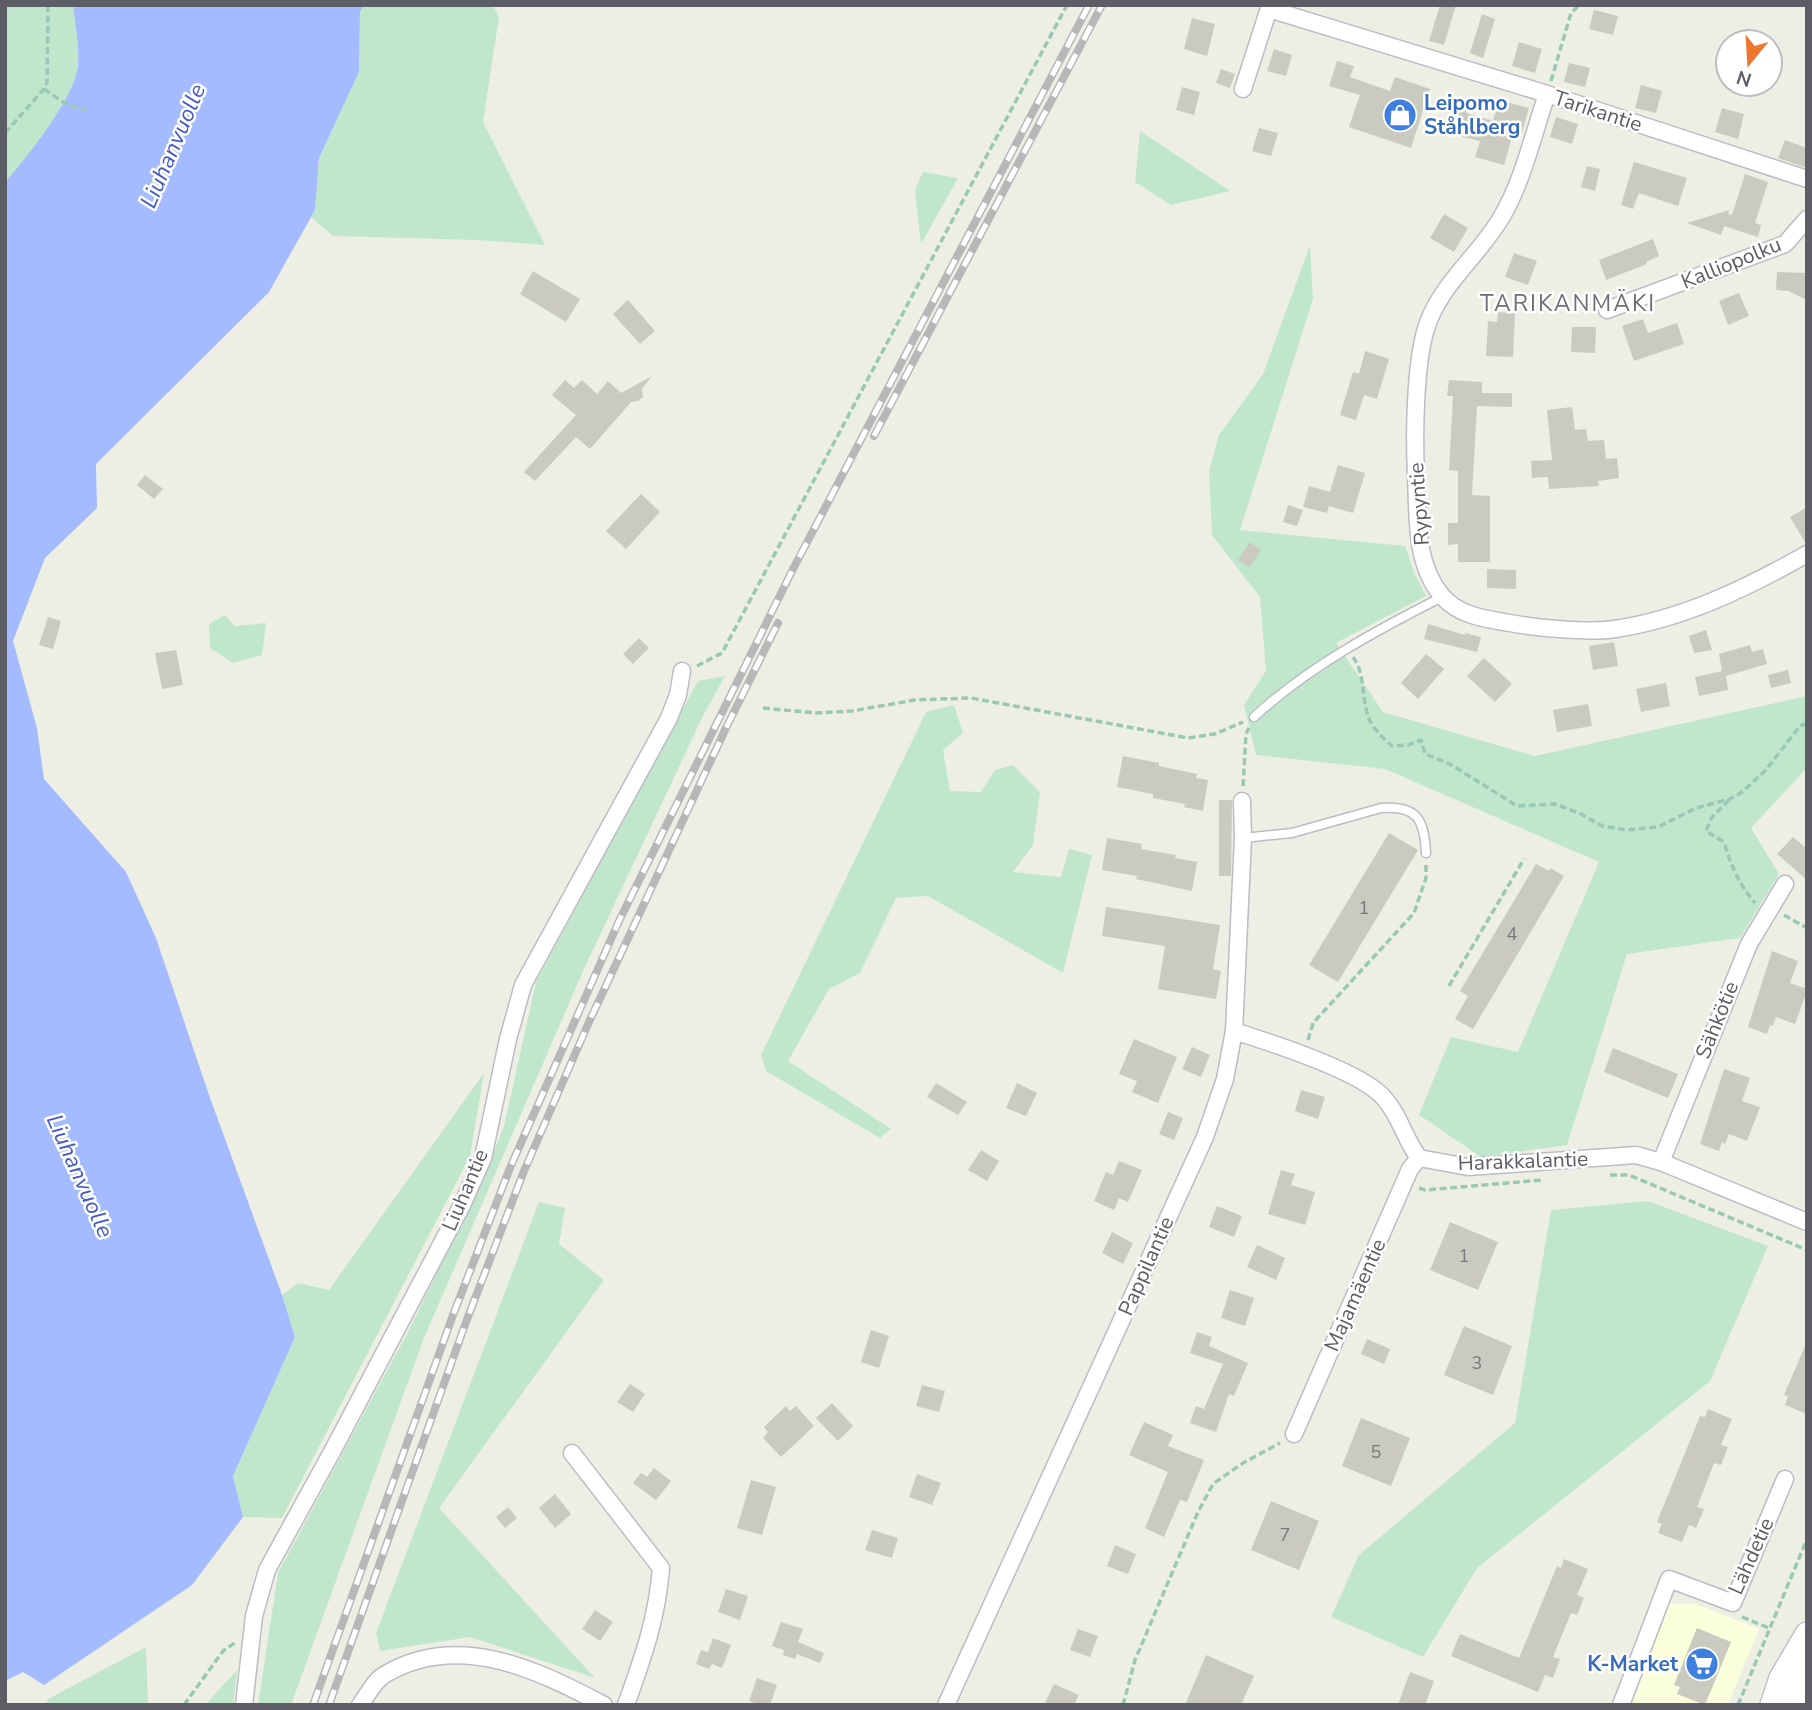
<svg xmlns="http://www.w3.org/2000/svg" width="1812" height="1710" viewBox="0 0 1812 1710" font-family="'Nunito Sans',sans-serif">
  <rect width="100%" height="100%" fill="#eeefe4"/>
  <!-- commercial -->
  <polygon fill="#fbfeda" points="1652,1596 1677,1604 1696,1604 1759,1629 1728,1705 1611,1705"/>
  <!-- green -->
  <g fill="#c0e7cc">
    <path d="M 5,5 L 73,5 C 75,24 81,54 77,71 C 71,101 26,159 5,182 Z"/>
    <polygon points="364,5 493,5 499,17 483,122 545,245 477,240 333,236 311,217 315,210 319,158 359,72 360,12"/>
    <polygon points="1140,131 1230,191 1171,205 1135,182"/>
    <polygon points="923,172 958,178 921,244 915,190"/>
    <polygon points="1310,245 1313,299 1240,530 1405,546 1414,572 1426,596 1336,643 1383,712 1535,756 1807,696 1807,768 1751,828 1779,874 1740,938 1627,954 1567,1145 1481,1157 1419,1115 1451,1037 1518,1052 1599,862 1385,769 1256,755 1244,705 1266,671 1260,597 1212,535 1209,471 1219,435 1263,374"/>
    <polygon points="225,615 235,626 266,623 262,655 233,663 210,648 209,624"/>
    <polygon points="725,676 702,718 584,969 424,1338 291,1705 258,1705 278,1573 409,1330 485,1175 504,1126 536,982 698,681"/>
    <polygon points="954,705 963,733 943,750 950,791 981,792 995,770 1013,765 1040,792 1033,845 1013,872 1061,877 1069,849 1092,855 1063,973 928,896 896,898 860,973 829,989 788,1061 891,1129 880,1138 766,1071 761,1055 926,712"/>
    <polygon points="484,1073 470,1156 282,1518 243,1517 233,1476 295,1337 282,1295 298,1283 329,1290"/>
    <polygon points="1648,1201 1768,1246 1710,1381 1477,1568 1423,1657 1331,1617 1359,1555 1515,1423 1551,1210"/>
    <polygon points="539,1202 565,1208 559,1244 604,1280 439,1508 595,1678 470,1637 380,1651 376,1633"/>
    <polygon points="146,1647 148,1705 46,1705 48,1699"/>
    <polygon points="237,1670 233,1705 205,1705"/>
  </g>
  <!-- water -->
  <path fill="#a4bbff" d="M 73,5 L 364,5 L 360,12 L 359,72 L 319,158 L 315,210 L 269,292 L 96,464 L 97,508 L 45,558 L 13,641 L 37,728 L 44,779 L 126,872 L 156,938 L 209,1095 L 282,1295 L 295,1337 L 233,1476 L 243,1517 L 192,1585 L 44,1685 L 23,1672 L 5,1681 L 5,182 C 26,159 71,101 77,71 C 81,54 75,24 73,5 Z"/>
  <!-- building -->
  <g fill="#cacac0">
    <polygon points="1440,5 1456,5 1444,45 1429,41"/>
    <polygon points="1594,10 1618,16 1613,35 1589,29"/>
    <polygon points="1482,14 1495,19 1483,58 1470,53"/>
    <polygon points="1192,18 1215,24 1207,56 1184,49"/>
    <polygon points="1519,42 1542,49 1535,73 1512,66"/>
    <polygon points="1274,49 1292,55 1286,76 1267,71"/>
    <polygon points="1337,61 1354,66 1350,77 1390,91 1395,77 1430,89 1411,148 1349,127 1360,95 1329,86"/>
    <polygon points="1569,63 1590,68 1585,87 1564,82"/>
    <polygon points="1221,69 1235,74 1230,88 1216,83"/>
    <polygon points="1641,85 1662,91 1656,113 1635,108"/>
    <polygon points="1182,87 1200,92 1194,115 1176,110"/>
    <polygon points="1455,98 1469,102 1466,113 1493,121 1499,100 1529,108 1522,133 1514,130 1504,165 1475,157 1480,141 1447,133"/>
    <polygon points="1722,108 1744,114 1738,139 1715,132"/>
    <polygon points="1556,117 1578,124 1572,144 1550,137"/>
    <polygon points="1259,128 1278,133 1271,156 1252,151"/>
    <polygon points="1785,140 1807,148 1807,168 1778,158"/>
    <polygon points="1634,162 1687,178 1678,206 1639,193 1633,209 1621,205"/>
    <polygon points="1587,166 1600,169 1595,191 1581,187"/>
    <polygon points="1745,174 1768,182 1755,223 1761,225 1758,237 1724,226 1721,235 1687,223 1729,210 1728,214 1732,215"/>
    <polygon points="1444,214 1468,228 1454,252 1430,238"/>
    <polygon points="1653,239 1659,256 1646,262 1647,264 1606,280 1599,260"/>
    <polygon points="1514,253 1537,261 1528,285 1505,277"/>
    <polygon points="533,271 580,299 566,322 520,294"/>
    <polygon points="1777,272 1807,273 1807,300 1788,291 1776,290"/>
    <polygon points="1739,293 1749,316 1728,325 1719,301"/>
    <polygon points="628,300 655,331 640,344 613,314"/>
    <polygon points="1498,312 1515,313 1513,357 1486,356 1488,321 1497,322"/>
    <polygon points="1643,319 1648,333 1677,323 1684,344 1634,361 1622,326"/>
    <polygon points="1572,327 1596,327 1595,353 1571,352"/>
    <polygon points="1365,351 1389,359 1377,399 1364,395 1356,420 1340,415 1353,372 1359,374"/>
    <polygon points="652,376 642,389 643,397 638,401 631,402 590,449 576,437 535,481 524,472 576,415 552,395 565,380 574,388 582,380 597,394 608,381 621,393"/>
    <polygon points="1449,380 1482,382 1482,393 1512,393 1512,407 1477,406 1472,495 1490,496 1490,562 1458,562 1458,544 1448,545 1448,523 1458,523 1458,471 1449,470 1453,396 1447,396"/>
    <polygon points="1572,407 1575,430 1586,429 1588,441 1604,440 1606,459 1617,458 1619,478 1598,481 1599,486 1549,489 1548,477 1532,478 1531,461 1552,460 1547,410"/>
    <polygon points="1338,465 1365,473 1353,513 1329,506 1327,513 1303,507 1309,486 1330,492"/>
    <polygon points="145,475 163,489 154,499 137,485"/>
    <polygon points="641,494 660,512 626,549 606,531"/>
    <polygon points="1288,505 1303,510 1297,526 1283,522"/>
    <polygon points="1807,507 1807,544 1806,544 1790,517"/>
    <polygon points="1250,542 1261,550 1250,567 1238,560"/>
    <polygon points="1487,569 1516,570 1516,589 1487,588"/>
    <polygon points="48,617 61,621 53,649 39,645"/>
    <polygon points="1428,624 1465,635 1465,633 1481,637 1477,652 1424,639"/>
    <polygon points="1706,630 1712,650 1694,653 1689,636"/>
    <polygon points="639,638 649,648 633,664 623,654"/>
    <polygon points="1614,642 1618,666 1593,670 1589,646"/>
    <polygon points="1750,645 1752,652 1763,649 1767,664 1726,676 1728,690 1699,696 1695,677 1722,671 1719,654"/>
    <polygon points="176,650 183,685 162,689 155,653"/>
    <polygon points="1426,654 1444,669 1418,699 1401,683"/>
    <polygon points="1484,658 1512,684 1495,702 1467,676"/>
    <polygon points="1788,670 1791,683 1771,688 1768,675"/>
    <polygon points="1666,683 1670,706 1641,712 1636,689"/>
    <polygon points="1588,704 1592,726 1557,732 1553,710"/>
    <polygon points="1123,756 1159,763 1159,766 1197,774 1196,778 1208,780 1203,811 1184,807 1185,804 1153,798 1153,794 1117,787"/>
    <polygon points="1219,800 1232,800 1231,876 1219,876"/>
    <polygon points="1389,833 1418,850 1338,982 1309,965"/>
    <polygon points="1793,837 1807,849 1807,880 1777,854"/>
    <polygon points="1107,838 1142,844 1141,849 1176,855 1175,858 1197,862 1192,891 1136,879 1137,876 1102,870"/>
    <polygon points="1536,864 1549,871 1550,868 1564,876 1473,1029 1455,1019 1468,996 1460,991"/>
    <polygon points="1106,907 1220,925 1213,969 1221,971 1216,999 1158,989 1165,946 1102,936"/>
    <polygon points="1772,951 1798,961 1790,983 1807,989 1807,991 1795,1024 1776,1017 1773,1026 1770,1025 1767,1034 1748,1027"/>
    <polygon points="1134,1039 1177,1057 1158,1103 1132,1092 1137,1081 1119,1074"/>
    <polygon points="1192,1047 1210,1055 1201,1077 1182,1069"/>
    <polygon points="1613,1048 1678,1074 1668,1098 1604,1072"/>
    <polygon points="1724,1069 1750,1078 1742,1101 1760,1107 1747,1141 1729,1134 1725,1144 1722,1142 1719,1151 1700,1144"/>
    <polygon points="936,1083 967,1102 958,1115 927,1097"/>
    <polygon points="1017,1083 1037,1093 1026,1116 1006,1108"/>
    <polygon points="1301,1090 1325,1097 1318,1119 1295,1111"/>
    <polygon points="1168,1112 1183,1118 1174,1140 1159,1134"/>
    <polygon points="981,1150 999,1161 987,1181 968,1170"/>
    <polygon points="1119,1161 1142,1170 1128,1202 1119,1198 1114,1210 1094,1201 1106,1172 1113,1175"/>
    <polygon points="1281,1170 1295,1174 1291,1185 1315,1192 1305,1225 1268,1214"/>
    <polygon points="1217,1206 1242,1216 1234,1237 1209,1227"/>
    <polygon points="1450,1222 1498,1242 1478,1290 1430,1270"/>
    <polygon points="1112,1232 1133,1243 1123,1264 1102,1253"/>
    <polygon points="1257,1245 1285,1258 1276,1280 1247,1267"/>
    <polygon points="1230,1290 1254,1298 1245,1326 1221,1318"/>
    <polygon points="1464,1326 1512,1346 1493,1395 1444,1375"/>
    <polygon points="871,1330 889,1336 879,1368 861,1362"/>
    <polygon points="1197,1332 1212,1337 1209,1346 1248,1363 1234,1396 1229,1394 1216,1432 1190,1423 1196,1406 1204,1409 1223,1364 1190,1353"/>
    <polygon points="1367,1339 1390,1349 1384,1364 1361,1354"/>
    <polygon points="1807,1341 1807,1414 1785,1405 1788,1396 1784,1395"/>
    <polygon points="630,1384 645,1394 633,1412 617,1402"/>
    <polygon points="922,1385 945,1391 939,1412 916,1406"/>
    <polygon points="832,1403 853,1426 838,1441 816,1418"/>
    <polygon points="786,1406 790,1411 796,1406 814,1426 781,1457 763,1438 768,1432 764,1427"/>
    <polygon points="1708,1409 1732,1419 1721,1445 1728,1447 1721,1465 1714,1463 1697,1507 1704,1509 1696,1528 1689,1525 1682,1542 1658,1533 1662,1524 1657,1522 1700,1416 1705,1417"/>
    <polygon points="1361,1418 1410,1438 1391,1486 1342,1466"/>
    <polygon points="1144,1422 1173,1435 1168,1446 1204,1460 1187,1502 1180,1500 1164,1537 1145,1528 1168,1472 1129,1455"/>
    <polygon points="654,1468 671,1481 656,1500 633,1483 641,1473 647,1477"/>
    <polygon points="917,1474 941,1483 932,1505 909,1497"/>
    <polygon points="751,1480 776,1487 762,1535 737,1528"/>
    <polygon points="555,1494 571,1514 555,1528 539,1508"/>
    <polygon points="1271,1501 1319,1521 1299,1570 1251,1550"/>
    <polygon points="508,1507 517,1518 505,1528 496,1517"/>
    <polygon points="872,1530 898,1538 892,1558 865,1550"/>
    <polygon points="1115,1545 1136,1554 1128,1574 1107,1566"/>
    <polygon points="1564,1559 1588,1569 1577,1595 1584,1598 1577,1615 1571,1613 1553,1657 1560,1659 1553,1678 1545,1675 1538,1692 1451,1656 1460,1634 1519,1658 1557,1566 1561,1568"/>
    <polygon points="726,1589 748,1596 740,1620 718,1612"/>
    <polygon points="595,1610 613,1622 600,1641 582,1629"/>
    <polygon points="781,1622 803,1629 798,1642 824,1653 820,1663 797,1654 795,1659 783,1655 784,1650 772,1646"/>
    <polygon points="1697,1628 1731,1642 1705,1705 1677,1694 1680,1687 1674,1685"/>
    <polygon points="1078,1629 1098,1636 1090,1657 1070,1650"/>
    <polygon points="713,1638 731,1645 722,1668 712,1664 709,1669 696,1664 701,1650 708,1652"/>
    <polygon points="1206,1655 1254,1676 1241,1705 1185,1705"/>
    <polygon points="1410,1672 1434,1681 1425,1705 1398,1705"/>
    <polygon points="757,1678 777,1685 770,1705 760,1705 749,1701"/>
    <polygon points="1054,1684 1079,1695 1074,1705 1044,1705"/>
  </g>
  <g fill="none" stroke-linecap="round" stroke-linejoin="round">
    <defs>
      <g id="service">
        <path d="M 1254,717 C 1308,667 1377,630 1442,597"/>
        <path d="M 1243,838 L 1292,833 L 1381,808 C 1418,805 1424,820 1426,853"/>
      </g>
      <g id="minor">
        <polyline points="1269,9 1547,94 1807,179"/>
        <polyline points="1243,89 1270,5"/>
        <path d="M 1547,94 C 1533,135 1523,181 1501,218 C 1478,257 1437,287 1425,332 C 1415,369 1414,436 1416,475 C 1418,515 1414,563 1442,596 C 1459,616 1486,619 1510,623 C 1537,628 1589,633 1615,629 C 1683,619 1747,588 1807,554"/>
        <polyline points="1607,310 1785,244 1807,219"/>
        <path d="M 1234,1031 C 1269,1042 1360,1071 1383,1097 C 1400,1115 1404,1138 1419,1158 L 1468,1167 L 1636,1155 L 1661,1162 L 1807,1222"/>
        <polyline points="1661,1162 1749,944 1785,884"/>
        <polyline points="1294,1434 1410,1169 1419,1158"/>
        <path d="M 572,1453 L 661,1568 C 657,1619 643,1657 626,1705"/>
        <polyline points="244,1705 254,1616 267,1570 333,1450 462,1205 483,1158 508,1039 523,985 669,718 678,695 682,671"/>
        <path d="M 360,1705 C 367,1696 374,1681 384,1675 C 457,1631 536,1669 604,1705"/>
        <polyline points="946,1705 1205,1137 1225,1079 1234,1031 1243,838 1242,801"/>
        <polyline points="1621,1705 1669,1579 1733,1603 1785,1479"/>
      </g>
      <g id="secondary">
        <polyline points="1772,1705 1781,1678 1807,1634"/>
        <polyline points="1792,1705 1807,1663"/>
      </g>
    </defs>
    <!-- service casing -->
    <use href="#service" stroke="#bcbcc3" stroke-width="11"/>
    <!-- minor casing -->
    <use href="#minor" stroke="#bcbcc3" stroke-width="19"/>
    <!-- secondary casing -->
    <use href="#secondary" stroke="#bfbfc7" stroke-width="26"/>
    <!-- path -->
    <g stroke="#99c8b5" stroke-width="3.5" stroke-dasharray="7 3.5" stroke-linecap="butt">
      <polyline points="1551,81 1571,13 1579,5"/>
      <polyline points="44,89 63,102 85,110"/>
      <polyline points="5,133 44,89 47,82 48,5"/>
      <path d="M 1353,657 C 1366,676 1361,695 1368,716 C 1372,728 1383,738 1392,746 L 1409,745 L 1421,740 L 1425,754 L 1450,764 L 1517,806 L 1555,804 L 1581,814 L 1602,826 L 1626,830 L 1658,827 L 1696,808 L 1730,799 L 1742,792 L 1765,771 L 1800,726 L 1807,723"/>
      <polyline points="697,666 722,653 1067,5"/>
      <polyline points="763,708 816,713 852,711 915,700 971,698 1188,738 1215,734 1243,722"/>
      <polyline points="1243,786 1246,734 1249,728"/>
      <path d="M 1729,800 L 1712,817 L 1706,831 L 1724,842 C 1731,866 1739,884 1755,903"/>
      <polyline points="1784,915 1807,928"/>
      <polyline points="1449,986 1524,859"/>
      <polyline points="1308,1040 1313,1023 1414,913 1426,878 1426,862"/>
      <polyline points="1610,1175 1629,1175 1807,1250"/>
      <polyline points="1419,1188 1425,1190 1543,1180"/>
      <polyline points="1742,1617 1769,1628"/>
      <polyline points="184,1705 223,1651 236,1642"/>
      <polyline points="1123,1705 1135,1660 1198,1512 1213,1484 1243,1463 1280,1443"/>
      <polyline points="1738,1705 1807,1539"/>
    </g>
    <!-- service -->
    <use href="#service" stroke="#fff" stroke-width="8"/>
    <!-- minor -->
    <use href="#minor" stroke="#fff" stroke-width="16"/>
    <!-- secondary -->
    <use href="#secondary" stroke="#fff" stroke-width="23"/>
    <defs>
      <g id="rail">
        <polyline points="874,436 1102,5"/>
        <polyline points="313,1705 453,1315 510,1168 619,921 793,569 1089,5"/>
        <polyline points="329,1705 466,1322 524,1171 589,1022 726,728 778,623"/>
      </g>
    </defs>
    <!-- rail casing -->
    <use href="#rail" stroke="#b7b7b8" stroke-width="8"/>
    <!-- rail -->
    <use href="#rail" stroke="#fff" stroke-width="5" stroke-dasharray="16" stroke-linecap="butt"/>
  </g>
  <!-- icons -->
  <defs>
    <symbol id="shop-disc" viewBox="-11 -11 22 22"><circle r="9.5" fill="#3f7fe0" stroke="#fff"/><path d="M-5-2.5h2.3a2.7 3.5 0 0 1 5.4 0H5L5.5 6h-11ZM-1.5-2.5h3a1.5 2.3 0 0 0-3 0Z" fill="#fff"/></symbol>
    <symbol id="supermarket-disc" viewBox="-11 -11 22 22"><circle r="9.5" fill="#3f7fe0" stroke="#fff"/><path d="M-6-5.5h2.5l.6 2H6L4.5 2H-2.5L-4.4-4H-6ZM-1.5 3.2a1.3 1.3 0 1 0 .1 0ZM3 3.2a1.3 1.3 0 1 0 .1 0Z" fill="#fff"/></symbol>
  </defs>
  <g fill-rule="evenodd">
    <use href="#shop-disc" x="1381" y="96" width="38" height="38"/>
    <use href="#supermarket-disc" x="1683" y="1645" width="38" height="38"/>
  </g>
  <g text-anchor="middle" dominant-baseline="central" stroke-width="5" stroke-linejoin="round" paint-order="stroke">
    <!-- number labels -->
    <g font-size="18" fill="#78787c">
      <text x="1364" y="908">1</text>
      <text x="1512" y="934">4</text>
      <text x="1464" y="1256">1</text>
      <text x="1477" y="1363">3</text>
      <text x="1376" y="1452">5</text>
      <text x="1285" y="1535">7</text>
    </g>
    <!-- shop labels -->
    <g font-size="21" font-weight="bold" fill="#366cbe" stroke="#fff" text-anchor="start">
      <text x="1424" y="103">Leipomo<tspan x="1424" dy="24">Ståhlberg</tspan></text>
      <text x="1678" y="1664" text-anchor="end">K-Market</text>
    </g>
    <!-- street labels -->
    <g font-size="21" fill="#5c5d65" stroke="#fff">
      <text transform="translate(1598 111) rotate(18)">Tarikantie</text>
      <text transform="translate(1731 263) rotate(-22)">Kalliopolku</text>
      <text transform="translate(1419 504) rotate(-94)">Rypyntie</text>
      <text transform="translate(1717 1020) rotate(-68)">Sähkötie</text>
      <text transform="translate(1523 1161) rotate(-2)">Harakkalantie</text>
      <text transform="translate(465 1190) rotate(-67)">Liuhantie</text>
      <text transform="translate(1146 1266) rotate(-66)">Pappilantie</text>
      <text transform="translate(1355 1295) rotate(-66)">Majamäentie</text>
      <text transform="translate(1751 1556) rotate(-66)">Lähdetie</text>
    </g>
    <!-- water labels -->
    <g font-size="23" font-style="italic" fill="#445bc5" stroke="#fff">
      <text transform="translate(173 146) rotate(-67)">Liuhanvuolle</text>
      <text transform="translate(80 1176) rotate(66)">Liuhanvuolle</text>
    </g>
    <!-- neighbourhood labels -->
    <g font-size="23" letter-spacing="2" fill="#6d6f77" stroke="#fff">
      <text x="1568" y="303">TARIKANMÄKI</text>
    </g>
  </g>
  <!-- border -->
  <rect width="1812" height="1710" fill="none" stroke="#5c5d65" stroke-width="14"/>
  <!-- north arrow -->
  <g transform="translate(1749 63) rotate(198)"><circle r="33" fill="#ffffff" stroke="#bebec1" stroke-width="2"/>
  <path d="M0-5L12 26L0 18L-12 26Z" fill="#ec772d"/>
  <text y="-10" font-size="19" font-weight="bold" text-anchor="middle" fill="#5c5d65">N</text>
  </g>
</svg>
